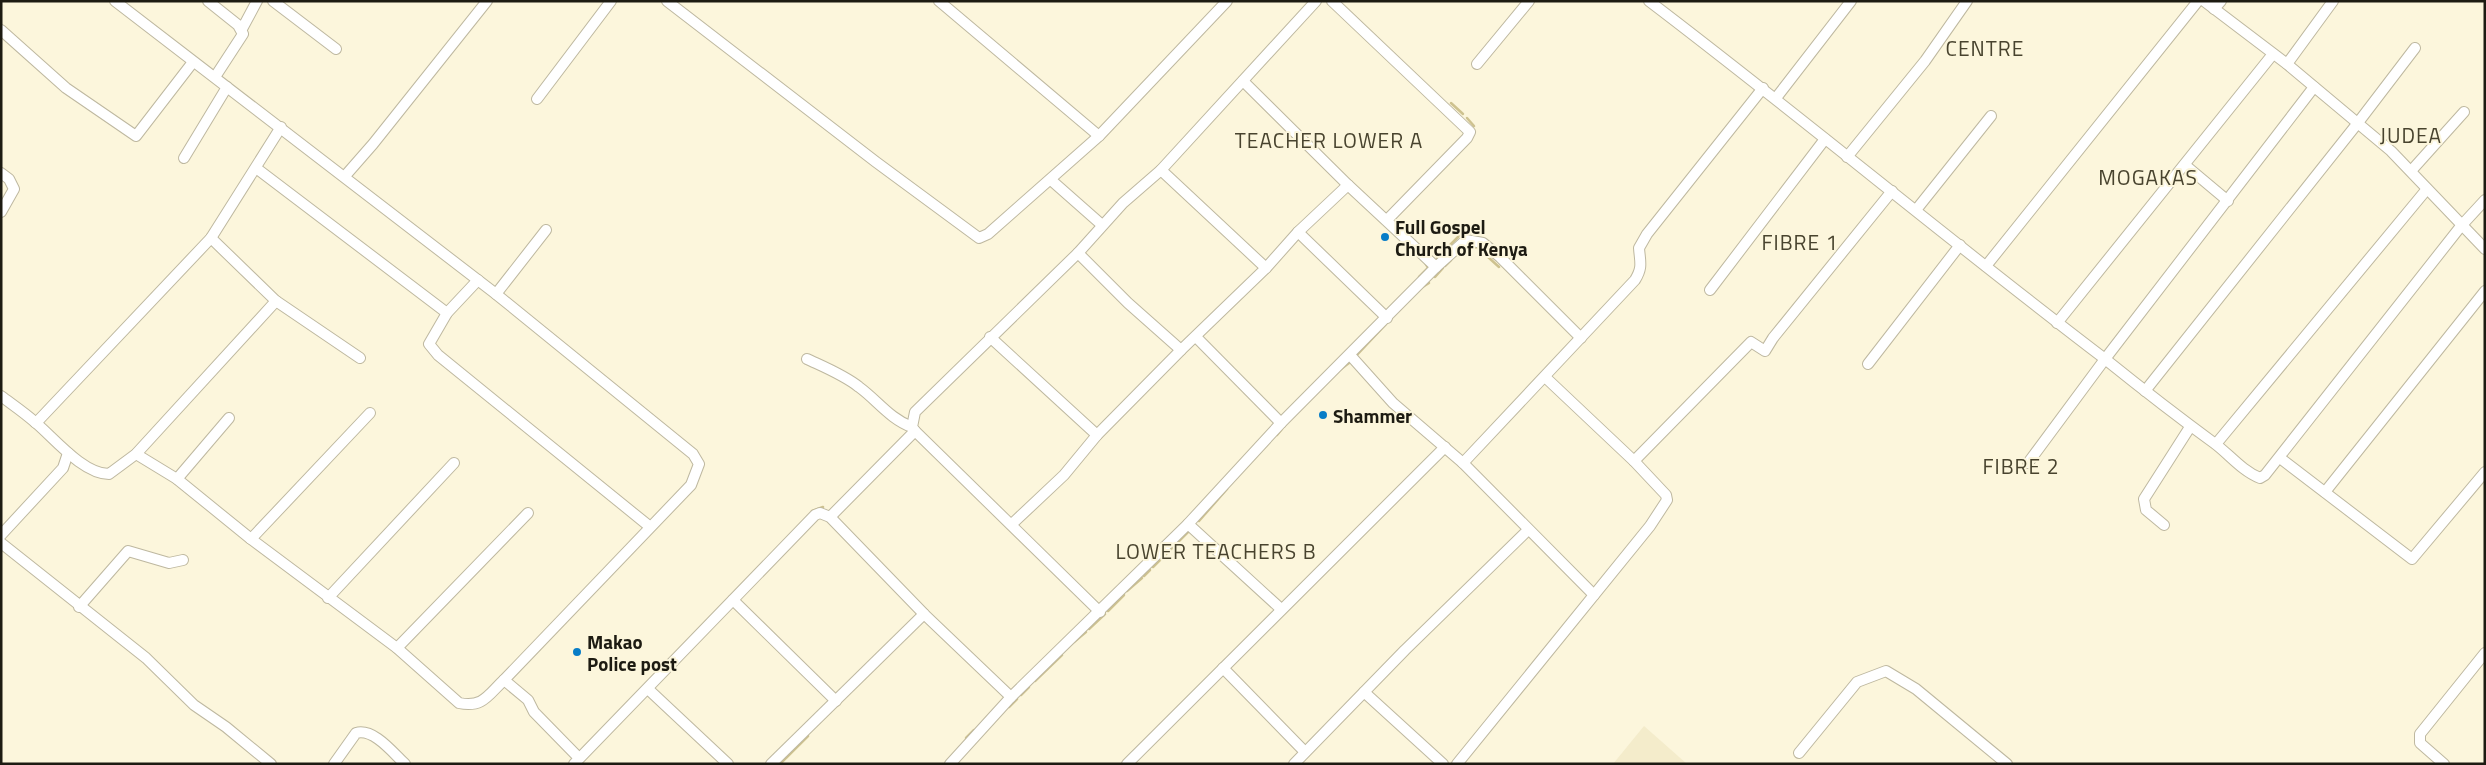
<svg xmlns="http://www.w3.org/2000/svg" width="2486" height="765" viewBox="0 0 2486 765" font-family="'Titillium Web',sans-serif">
  <rect width="100%" height="100%" fill="#fcf6dc"/>
  <!-- built -->
  <polygon fill="#f4eccb" points="1644,726 1687,764 1613,764"/>
  <g fill="none" stroke-linecap="round" stroke-linejoin="round">
    <!-- stream -->
    <g stroke="#cec28f" stroke-width="2.5">
      <polyline points="1451,103 1463,114"/>
      <polyline points="1467,118 1474,126"/>
      <polyline points="1467,249 1477,247 1499,267"/>
      <polyline points="1437,258 1459,236 1468,233"/>
      <polyline points="1445,266 1451,260"/>
      <polyline points="1419,277 1428,268 1424,261"/>
      <polyline points="1435,277 1443,268"/>
      <polyline points="1421,288 1429,283"/>
      <polyline points="1356,356 1386,324"/>
      <polyline points="1341,369 1349,363"/>
      <polyline points="1277,435 1282,429"/>
      <polyline points="812,511 823,507"/>
      <polyline points="1199,521 1227,489"/>
      <polyline points="1153,567 1189,531"/>
      <polyline points="1144,576 1150,570"/>
      <polyline points="1127,591 1142,578"/>
      <polyline points="1108,611 1124,595"/>
      <polyline points="1089,629 1105,614"/>
      <polyline points="1074,642 1086,632"/>
      <polyline points="1035,681 1062,655"/>
      <polyline points="1021,695 1029,687"/>
      <polyline points="1009,707 1017,699"/>
      <polyline points="966,738 974,730"/>
      <polyline points="780,764 808,736"/>
    </g>
    <defs>
      <g id="minor">
        <path d="M 115,1 L 496,294 L 693,454 L 699,464 L 691,485 L 504,680 C 488,695 483,708 459,703 L 397,648 L 251,539 L 177,479 L 136,454"/>
        <polyline points="208,1 238,25 243,34 215,77"/>
        <polyline points="273,1 336,49"/>
        <polyline points="667,1 876,162 979,238 988,234 1099,136 1227,1"/>
        <polyline points="939,1 1099,136"/>
        <polyline points="1332,1 1470,132 1467,138 1387,220"/>
        <path d="M 1649,1 C 1803,118 1951,242 2105,359 L 2314,87"/>
        <polyline points="2204,1 2287,64 2391,151 2485,249"/>
        <polyline points="2214,9 2221,1"/>
        <polyline points="242,29 257,1"/>
        <polyline points="1,30 66,88 136,136 193,62"/>
        <polyline points="1477,64 1529,1"/>
        <polyline points="2287,64 2333,1"/>
        <polyline points="1243,81 1348,185 1436,267"/>
        <polyline points="1776,98 1851,1"/>
        <polyline points="537,99 611,1"/>
        <polyline points="1847,157 1925,61 1967,1"/>
        <polyline points="184,158 227,87"/>
        <polyline points="2185,165 2228,201"/>
        <polyline points="256,168 447,313"/>
        <polyline points="1161,170 1266,268"/>
        <polyline points="2411,171 2464,112"/>
        <polyline points="1,173 9,179 14,189 1,212"/>
        <polyline points="345,176 373,144 487,1"/>
        <polyline points="1051,180 1102,225"/>
        <polyline points="1916,210 1991,116"/>
        <polyline points="1298,232 1387,318"/>
        <polyline points="211,238 276,301 360,358"/>
        <polyline points="1078,253 1128,303 1181,350"/>
        <polyline points="1986,266 2198,1"/>
        <polyline points="478,280 447,313 429,344 438,355 649,526"/>
        <polyline points="1710,290 1825,139"/>
        <polyline points="496,294 546,230"/>
        <polyline points="2057,323 2273,54"/>
        <polyline points="990,337 1097,435"/>
        <polyline points="1196,337 1281,423"/>
        <polyline points="1350,355 1393,403 1463,463 1594,595"/>
        <path d="M 807,359 C 824,367 844,375 859,387 C 877,400 890,419 912,427"/>
        <polyline points="1868,364 1960,245"/>
        <polyline points="2145,391 2357,124 2415,48"/>
        <path d="M 1,396 C 13,405 25,413 36,423 C 54,438 83,474 109,474 L 136,454 L 276,301"/>
        <polyline points="36,423 211,238 281,127"/>
        <polyline points="2216,444 2427,189"/>
        <polyline points="2280,458 2412,559 2485,472"/>
        <polyline points="1634,461 1751,342 1765,351 1773,338 1892,191"/>
        <path d="M 1463,463 L 1635,280 C 1643,267 1640,262 1639,248 L 1647,234 L 1763,88"/>
        <path d="M 2028,463 L 2105,359 C 2141,388 2177,416 2214,443 C 2229,454 2242,471 2260,478 L 2265,475 L 2461,226 L 2485,200"/>
        <polyline points="177,479 229,418"/>
        <polyline points="2325,492 2485,291"/>
        <polyline points="830,517 915,431"/>
        <polyline points="1012,524 1064,475 1097,435 1181,350 1266,268 1298,232 1348,185"/>
        <polyline points="1188,524 1281,609"/>
        <polyline points="2164,525 2146,510 2144,499 2190,427"/>
        <polyline points="1,535 63,468 68,453"/>
        <polyline points="251,539 370,413"/>
        <polyline points="1,543 146,658 194,705 226,727 271,764"/>
        <polyline points="328,598 454,463"/>
        <polyline points="733,600 836,701"/>
        <polyline points="79,607 128,551 169,563 183,560"/>
        <polyline points="1100,612 915,431 912,427 915,412 1078,253 1123,203 1161,170 1316,1"/>
        <polyline points="397,648 528,513"/>
        <polyline points="1223,668 1305,752"/>
        <polyline points="504,680 528,700 534,712 579,758"/>
        <polyline points="648,689 728,764"/>
        <polyline points="1364,692 1443,764"/>
        <polyline points="1799,753 1857,682 1886,671 1916,689 2007,764"/>
        <path d="M 334,764 L 356,733 C 374,728 393,753 405,764"/>
        <polyline points="574,764 815,515 820,513 830,517 924,614 1011,697"/>
        <polyline points="771,764 924,614"/>
        <polyline points="950,764 1011,697 1188,524 1281,423 1436,267 1466,240 1483,243 1500,257 1581,338"/>
        <polyline points="1127,764 1445,447"/>
        <polyline points="1294,764 1405,650 1528,530"/>
        <polyline points="1457,764 1650,526 1667,500 1666,495 1634,461 1545,377"/>
        <polyline points="2444,764 2420,743 2420,734 2485,653"/>
      </g>
    </defs>
    <!-- minor casing -->
    <use href="#minor" stroke="#beb8a0" stroke-width="12"/>
    <!-- minor -->
    <use href="#minor" stroke="#fff" stroke-width="10"/>
  </g>
  <!-- markers -->
  <g fill="#087dc7" stroke="#fcf6dc" stroke-width="2">
    <circle cx="1385" cy="237" r="5"/>
    <circle cx="1323" cy="415" r="5"/>
    <circle cx="577" cy="652" r="5"/>
  </g>
  <g text-anchor="middle" dominant-baseline="central" stroke-width="4" stroke-linejoin="round" paint-order="stroke">
    <!-- poi labels -->
    <g font-size="19" font-weight="bold" fill="#1d1b12" stroke="#fcf6dc" text-anchor="start">
      <text x="1395" y="226">Full Gospel<tspan x="1395" dy="22">Church of Kenya</tspan></text>
      <text x="1333" y="415">Shammer</text>
      <text x="587" y="641">Makao<tspan x="587" dy="22">Police post</tspan></text>
    </g>
    <!-- quarter labels -->
    <g font-size="21" letter-spacing="1" fill="#48432e" stroke="#fcf6dc">
      <text x="1985" y="48">CENTRE</text>
      <text x="2411" y="135">JUDEA</text>
      <text x="1329" y="140">TEACHER LOWER A</text>
      <text x="2148" y="177">MOGAKAS</text>
      <text x="1800" y="242">FIBRE 1</text>
      <text x="2021" y="466">FIBRE 2</text>
      <text x="1216" y="551">LOWER TEACHERS B</text>
    </g>
  </g>
  <!-- border -->
  <rect width="2486" height="765" fill="none" stroke="#1d1b12" stroke-width="5"/>
</svg>
